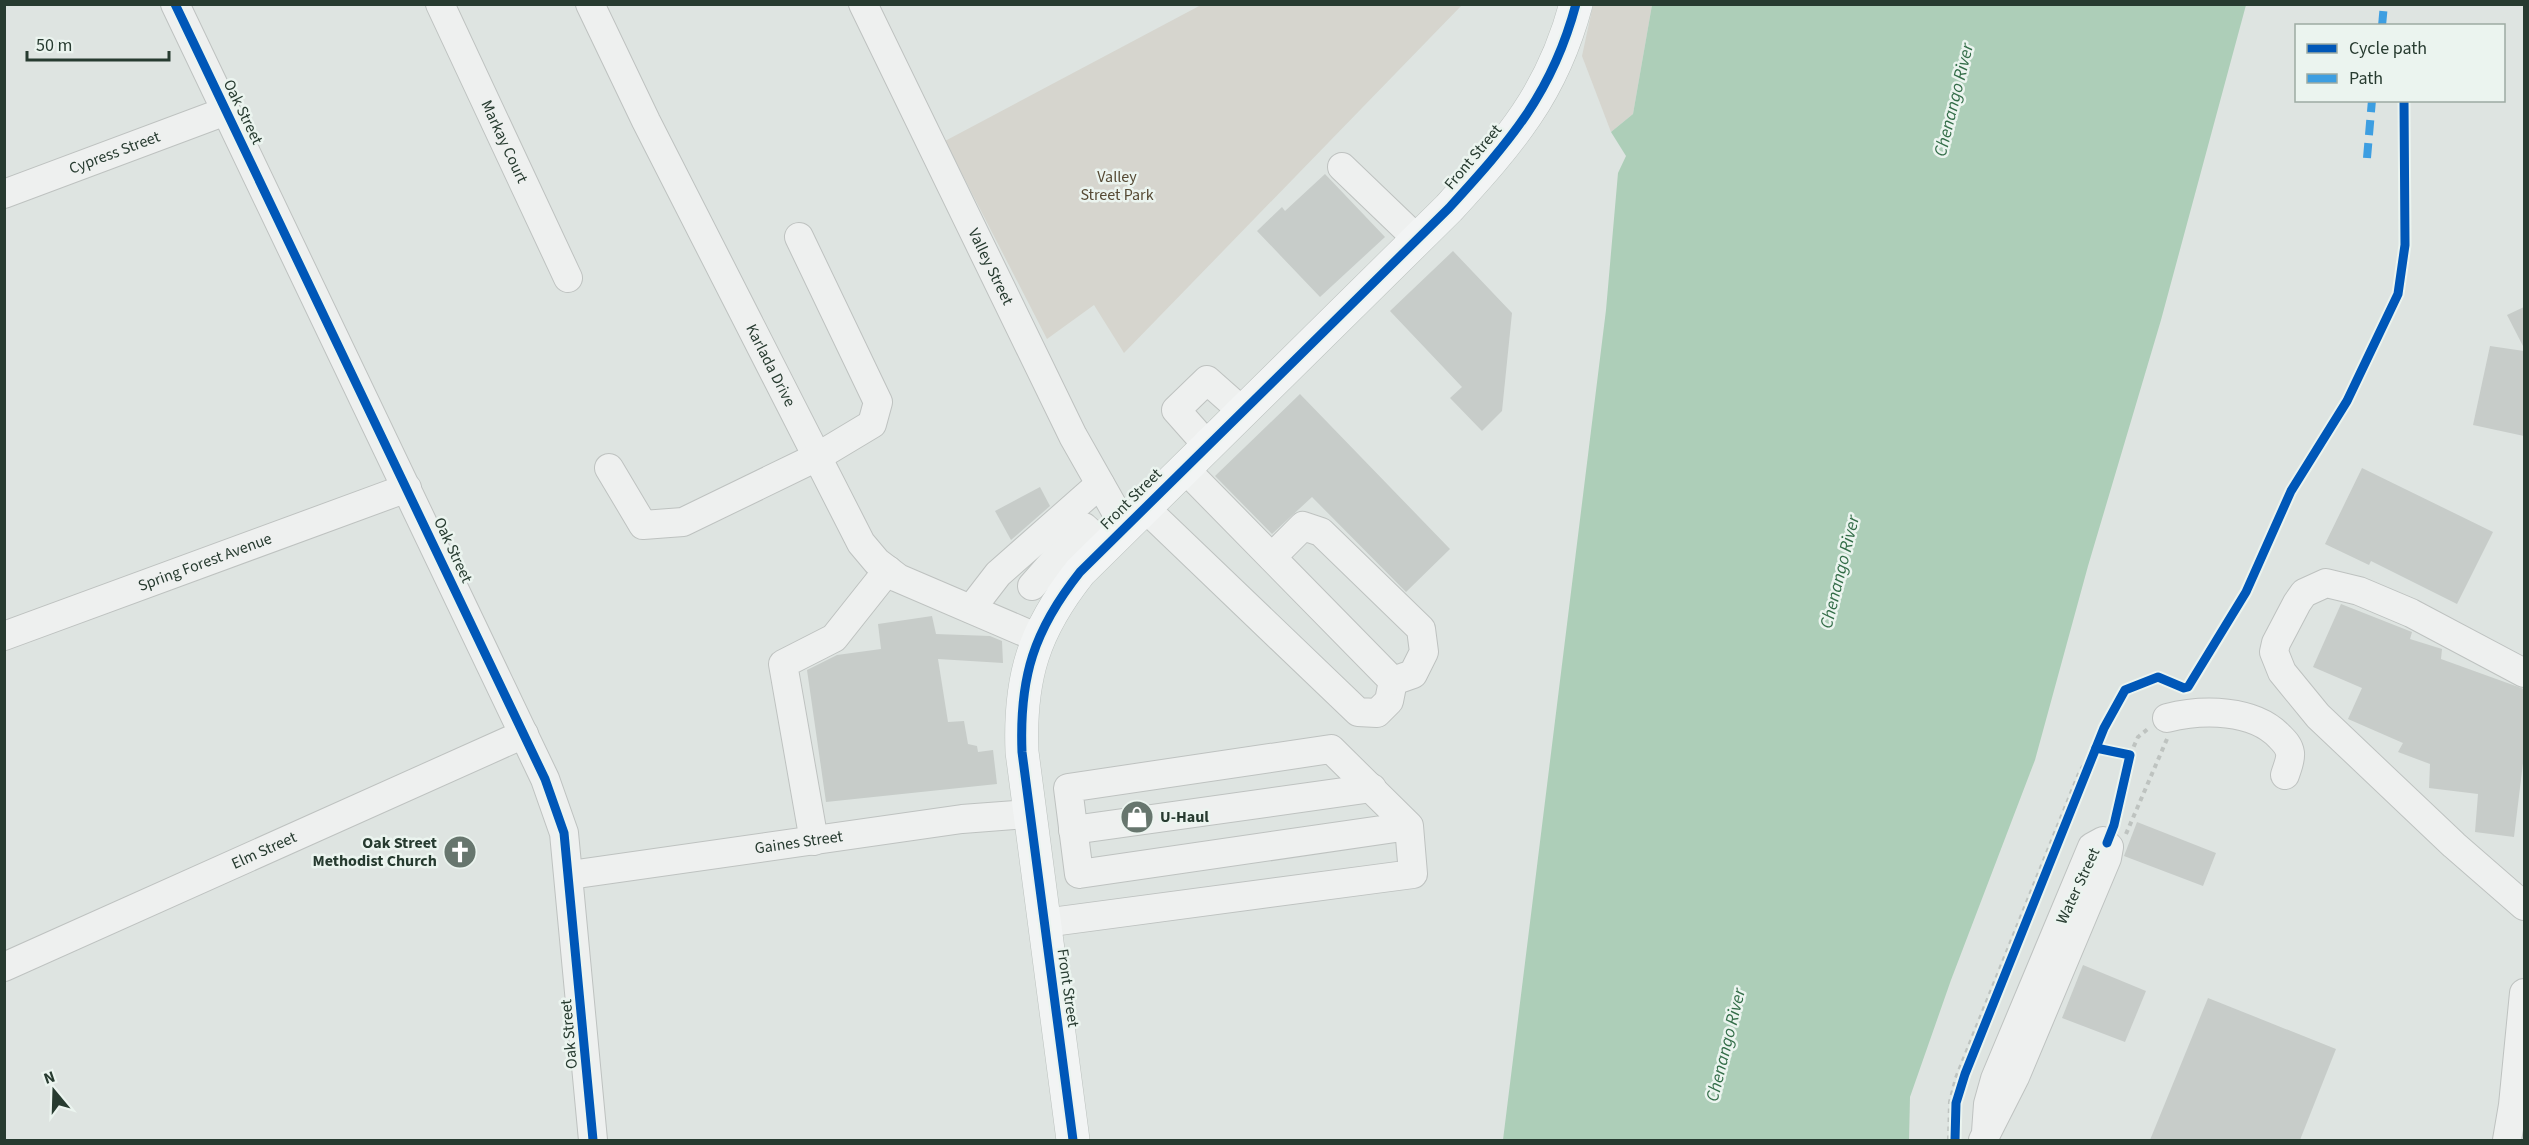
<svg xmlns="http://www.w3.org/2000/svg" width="2529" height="1145" viewBox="0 0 2529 1145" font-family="'Source Sans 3',sans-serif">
  <rect width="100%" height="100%" fill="#dee4e1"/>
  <!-- green -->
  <g fill="#d6d5ce">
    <polygon points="1201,5 1462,5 1124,353 1094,305 1047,339 945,141"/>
    <polygon points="1593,5 1652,5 1633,114 1611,132 1582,56"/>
  </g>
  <!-- water -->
  <polygon fill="#adceb8" points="1652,5 2246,5 2161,320 2088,566 2035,760 1951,980 1910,1097 1909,1140 1503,1140 1606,310 1618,173 1626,156 1611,132 1633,114"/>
  <!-- building -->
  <g fill="#c7ccc9">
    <polygon points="1325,174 1385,237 1320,297 1257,231 1282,207 1285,211"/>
    <polygon points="1453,251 1512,313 1502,411 1482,431 1450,398 1462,387 1390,311"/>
    <polygon points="2524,307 2524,348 2507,315"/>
    <polygon points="2490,346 2524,351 2524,436 2473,425"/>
    <polygon points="1300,394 1450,549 1406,592 1312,497 1272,534 1215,476"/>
    <polygon points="2362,468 2493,532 2457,604 2371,561 2369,565 2325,544"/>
    <polygon points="1040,487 1050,506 1011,540 995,511"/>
    <polygon points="2341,604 2412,632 2410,639 2442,649 2441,659 2524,689 2524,755 2514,837 2475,832 2478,794 2429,788 2430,764 2398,752 2403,743 2348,719 2362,688 2313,667"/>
    <polygon points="932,616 936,634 990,636 1002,641 1003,663 938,659 948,722 964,721 968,744 977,746 978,752 993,750 997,784 826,802 807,670 837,655 881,649 878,624"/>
    <polygon points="2137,822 2216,853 2203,886 2124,856"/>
    <polygon points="2083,965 2146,991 2125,1042 2062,1018"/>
    <polygon points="2208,998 2336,1049 2300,1140 2150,1140"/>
  </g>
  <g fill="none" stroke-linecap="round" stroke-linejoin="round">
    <defs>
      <g id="minor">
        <polyline points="175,4 545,779 564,833 593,1140"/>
        <path id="s1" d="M 440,4 L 568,278"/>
        <path id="s2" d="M 590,4 L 646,121 L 861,543 L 877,562 L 898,578 L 1038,638"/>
        <path id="s3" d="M 863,4 L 1073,436 L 1124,526"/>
        <polyline points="1342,167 1417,239"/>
        <path id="s4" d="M 4,194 L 226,111"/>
        <polyline points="1207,445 1176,410 1207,380 1242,411"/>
        <polyline points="609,468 643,525 683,522 817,457 872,424 878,402 799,237"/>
        <polyline points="1144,507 1358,712 1377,713 1389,701 1393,681 1184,468"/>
        <polyline points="1272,557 1303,526 1321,532 1421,629 1424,652 1413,674 1393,681"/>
        <polyline points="1032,586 1084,527 1105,546"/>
        <polyline points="971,609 998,574 1100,484"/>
        <path id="s5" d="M 4,636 L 407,488"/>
        <polyline points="2524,673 2411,613 2359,591 2326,583 2304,593 2297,603 2276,643 2274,652 2282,672 2318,716 2454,845 2524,906"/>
        <path d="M 2167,718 C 2203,709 2254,709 2280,737 C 2285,742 2289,746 2290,753 C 2291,760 2287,768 2285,775"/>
        <polyline points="1073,830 1372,788"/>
        <polyline points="814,841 783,664 834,638 888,570"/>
        <path id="s6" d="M 570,875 L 962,819 L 1029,814"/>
        <polyline points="1044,923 1413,874 1409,826 1331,749 1068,788 1079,874 1409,826"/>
        <path id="s7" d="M 4,967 L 524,734"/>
        <polyline points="1983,1140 2015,1077 2107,858 2109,847 2103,841 2092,847 1995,1079 1988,1104 1986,1132"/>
        <polyline points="2507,1140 2513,1105 2524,993"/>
      </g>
      <path id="major" d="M 1073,1140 L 1022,752 C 1019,677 1034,630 1080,572 L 1449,208 C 1510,141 1552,94 1576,4"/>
    </defs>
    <!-- minor casing -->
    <use href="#minor" stroke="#bec2c0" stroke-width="30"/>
    <!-- major casing -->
    <use href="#major" stroke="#bbc1be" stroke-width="34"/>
    <!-- path -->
    <g stroke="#bec3c0" stroke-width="4" stroke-dasharray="4.5 4.5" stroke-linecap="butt">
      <polyline points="2130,755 2138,737 2149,728"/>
      <polyline points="2126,834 2167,739"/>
      <polyline points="1949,1140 1950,1102 1956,1078 2080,771 2096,748"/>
    </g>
    <!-- minor -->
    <use href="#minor" stroke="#eef0ef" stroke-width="28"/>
    <!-- major -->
    <use href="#major" stroke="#f2f4f4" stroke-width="33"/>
    <!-- quiet -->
    <g stroke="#3d9ee1" stroke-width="8" stroke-dasharray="15 8" stroke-linecap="butt">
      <polyline points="2382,26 2384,4"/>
      <polyline points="2367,158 2372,100"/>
    </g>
    <defs>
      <g id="cycleway">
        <polyline points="175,4 545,779 564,833 593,1140"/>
        <polyline points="2096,748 2130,755 2114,825 2107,843"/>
        <path d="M 1073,1140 L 1022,752 C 1019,677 1034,630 1080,572 L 1449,208 C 1510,141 1552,94 1576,4"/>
        <polyline points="1955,1140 1956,1103 1965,1074 2104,728 2125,690 2158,677 2184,688 2188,687 2246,592 2291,491 2347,401 2398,294 2405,245 2404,100"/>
      </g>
    </defs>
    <!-- cycleway casing -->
    <use href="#cycleway" stroke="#ebf4ef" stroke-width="13"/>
    <!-- cycleway -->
    <use href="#cycleway" stroke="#0057b8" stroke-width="9"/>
  </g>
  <!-- icons -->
  <defs>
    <symbol id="shop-disc" viewBox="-11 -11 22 22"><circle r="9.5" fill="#67766e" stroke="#ebf4ef"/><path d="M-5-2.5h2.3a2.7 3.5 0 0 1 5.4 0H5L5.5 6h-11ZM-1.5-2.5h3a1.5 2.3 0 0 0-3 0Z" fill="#fff"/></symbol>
    <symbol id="church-disc" viewBox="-11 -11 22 22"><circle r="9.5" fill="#67766e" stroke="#ebf4ef"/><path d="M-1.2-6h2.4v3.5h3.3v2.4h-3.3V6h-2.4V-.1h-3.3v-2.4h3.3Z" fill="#fff"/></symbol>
  </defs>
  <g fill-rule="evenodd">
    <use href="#shop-disc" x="1118" y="798" width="38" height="38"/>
    <use href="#church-disc" x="441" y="833" width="38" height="38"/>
  </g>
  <g text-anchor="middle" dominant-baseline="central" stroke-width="5" stroke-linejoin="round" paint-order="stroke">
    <!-- street labels -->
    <g font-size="16" fill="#273b30" stroke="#ebf4ef">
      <text transform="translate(243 112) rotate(64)">Oak Street</text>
      <text stroke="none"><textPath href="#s1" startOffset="152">Markay Court</textPath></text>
      <text stroke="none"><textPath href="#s4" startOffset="118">Cypress Street</textPath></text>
      <text transform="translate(1473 157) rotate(-50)">Front Street</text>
      <text stroke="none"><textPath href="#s3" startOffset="292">Valley Street</textPath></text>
      <text stroke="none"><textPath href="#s2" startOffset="404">Karlada Drive</textPath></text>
      <text transform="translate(1131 499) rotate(-45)">Front Street</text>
      <text transform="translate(453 550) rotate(65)">Oak Street</text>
      <text stroke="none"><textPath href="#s5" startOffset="214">Spring Forest Avenue</textPath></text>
      <text stroke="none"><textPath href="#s6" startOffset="231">Gaines Street</textPath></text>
      <text stroke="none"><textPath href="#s7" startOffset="285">Elm Street</textPath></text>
      <text transform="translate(2078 886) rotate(-65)">Water Street</text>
      <text transform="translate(1068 988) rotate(82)">Front Street</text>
      <text transform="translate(569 1034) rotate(-95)">Oak Street</text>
    </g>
    <!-- park labels -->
    <g font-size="16" fill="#564a34" stroke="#ebf4ef">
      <text x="1117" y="177">Valley<tspan x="1117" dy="18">Street Park</tspan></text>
    </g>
    <!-- poi labels -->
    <g font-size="16" font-weight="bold" fill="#273b30" stroke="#ebf4ef" text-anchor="start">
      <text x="1160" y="817">U-Haul</text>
      <text x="437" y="843" text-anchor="end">Oak Street<tspan x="437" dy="18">Methodist Church</tspan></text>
    </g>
    <!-- water labels -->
    <g font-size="18" font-style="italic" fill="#336d48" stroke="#ebf4ef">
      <text transform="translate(1954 100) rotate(-76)">Chenango River</text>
      <text transform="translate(1840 572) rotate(-76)">Chenango River</text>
      <text transform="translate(1726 1045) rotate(-76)">Chenango River</text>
    </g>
  </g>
  <!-- border -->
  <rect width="2529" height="1145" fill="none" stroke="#273b30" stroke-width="12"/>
  <!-- legend -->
  <rect x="2295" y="24" width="210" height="78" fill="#ebf4ef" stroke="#9daaa3" stroke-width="1.5"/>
  <rect x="2307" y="44" width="30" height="9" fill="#0057b8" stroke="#9daaa3" stroke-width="1.5"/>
  <text x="2349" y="54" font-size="18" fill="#273b30">Cycle path</text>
  <rect x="2307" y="74" width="30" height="9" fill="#3d9ee1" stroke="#9daaa3" stroke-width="1.5"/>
  <text x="2349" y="84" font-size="18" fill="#273b30">Path</text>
  <!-- north arrow -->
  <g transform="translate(54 1091) rotate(341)" stroke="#ebf4ef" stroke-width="4.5" paint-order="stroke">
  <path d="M0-4.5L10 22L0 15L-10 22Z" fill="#273b30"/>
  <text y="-9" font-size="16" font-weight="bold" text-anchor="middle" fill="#273b30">N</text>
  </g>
  <!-- scale -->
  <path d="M27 51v9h142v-9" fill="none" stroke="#273b30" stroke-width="3"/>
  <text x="36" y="51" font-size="18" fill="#273b30" stroke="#ebf4ef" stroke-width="4.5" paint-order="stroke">50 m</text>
</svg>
